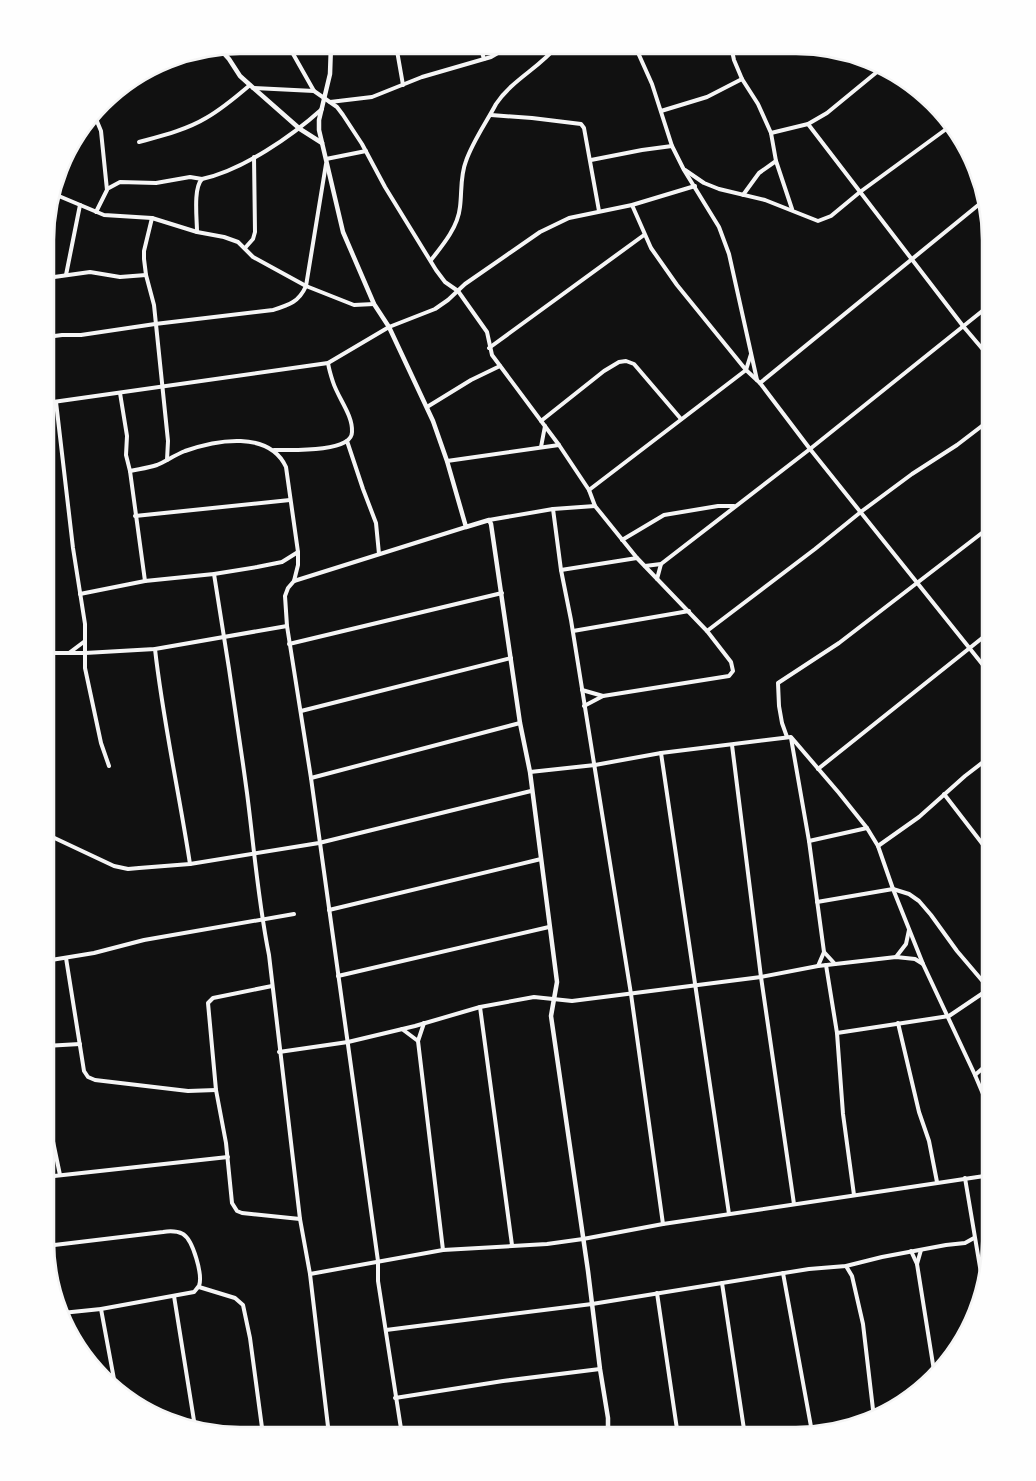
<svg xmlns="http://www.w3.org/2000/svg" width="1036" height="1481" viewBox="0 0 1036 1481" font-family="'PT Sans Narrow',sans-serif">
  <rect width="100%" height="100%" fill="#111"/>
  <g fill="none" stroke-linecap="round" stroke-linejoin="round">
    <!-- minor -->
    <g stroke="#f5f5f5" stroke-width="4">
      <polyline points="288,45 314,91 337,107 343,115 362,144 385,187 436,270 445,282 458,291 487,332 492,355 559,445 589,490 595,506 637,558 707,631 731,662 733,671 729,676 603,696 584,706"/>
      <polyline points="396,45 403,85"/>
      <polyline points="480,46 484,59"/>
      <polyline points="635,46 652,84 672,146 684,170 719,227 729,254 757,380"/>
      <polyline points="731,46 734,60 742,79 758,104 771,133 776,161 792,209"/>
      <polyline points="253,88 314,91"/>
      <polyline points="330,102 372,97 422,77 491,57 510,46"/>
      <polyline points="661,111 707,97 742,79"/>
      <polyline points="94,114 101,131 107,190 96,212"/>
      <polyline points="491,115 532,118 581,124 584,128 599,211"/>
      <polyline points="808,124 963,326 991,359"/>
      <polyline points="771,133 808,124 827,113 883,67"/>
      <path d="M 139,142 C 161,136 186,130 206,118 C 222,109 236,97 250,85"/>
      <polyline points="326,159 366,151"/>
      <polyline points="591,160 642,150 672,146"/>
      <polyline points="685,170 704,183 719,189 765,200 818,221 831,216 860,192 949,127"/>
      <polyline points="107,189 120,182 156,183 190,177 202,179"/>
      <polyline points="54,194 104,215 152,218 197,232 224,237 238,242 253,257 306,286 354,305 374,304"/>
      <polyline points="743,195 759,173 776,161"/>
      <polyline points="632,205 651,248 677,285 746,370 760,383 810,449 991,675"/>
      <polyline points="152,218 144,251 144,259 146,275 154,305 168,441 167,460"/>
      <path d="M 197,232 C 197,219 193,188 202,179 C 243,170 292,136 322,109"/>
      <polyline points="245,248 253,239 255,232 254,157"/>
      <path d="M 431,260 C 443,245 458,227 460,207 C 462,192 460,176 466,161 C 473,141 486,123 496,104 C 512,80 539,68 557,46"/>
      <polyline points="66,275 80,205"/>
      <polyline points="47,278 90,272 120,277 146,275"/>
      <path d="M 47,337 L 62,335 L 81,335 L 155,324 L 273,310 C 289,305 299,302 306,286 L 326,164"/>
      <polyline points="489,348 644,235"/>
      <polyline points="760,383 982,202"/>
      <polyline points="120,393 127,436 126,455 130,471 145,581"/>
      <polyline points="56,402 73,548 85,624 85,668 101,743 109,766"/>
      <polyline points="46,403 328,363 389,327 435,309 448,300 465,284 540,232 569,218 632,205 695,186"/>
      <polyline points="427,407 471,380 500,366"/>
      <polyline points="541,421 604,371 619,362 626,361 634,364 681,419"/>
      <polyline points="347,441 363,489 376,523 379,554"/>
      <polyline points="541,447 545,426"/>
      <path d="M 274,450 C 288,450 352,453 352,432 C 353,415 338,398 333,382 C 331,376 329,369 328,363"/>
      <polyline points="447,461 559,445"/>
      <path d="M 130,471 C 139,469 148,468 157,465 C 166,461 175,455 185,451 C 216,440 269,430 286,467 L 298,552 L 298,565 L 294,581"/>
      <polyline points="589,490 746,370 751,354"/>
      <polyline points="553,509 561,570 571,620 631,994 663,1224"/>
      <polyline points="135,516 290,500"/>
      <polyline points="489,520 553,509 595,506"/>
      <polyline points="622,540 664,515 718,506 734,506"/>
      <polyline points="645,566 661,564 810,449 991,304"/>
      <polyline points="561,570 637,558"/>
      <path d="M 214,574 C 226,647 237,720 247,793 C 254,847 258,901 269,955 L 300,1219 L 310,1274 L 329,1435"/>
      <polyline points="657,579 661,564"/>
      <polyline points="80,594 145,581 214,574 257,567 282,562 298,552"/>
      <polyline points="573,631 689,611"/>
      <polyline points="707,631 815,549 862,511 912,474 957,445 991,419"/>
      <polyline points="289,644 502,593"/>
      <path d="M 155,649 C 163,721 179,792 190,864"/>
      <polyline points="46,653 85,653 155,649 287,626"/>
      <polyline points="69,653 85,641"/>
      <polyline points="582,690 603,696"/>
      <polyline points="301,711 511,658"/>
      <polyline points="787,737 782,723 779,706 778,683 839,643 991,526"/>
      <polyline points="791,738 809,841 824,952 835,964"/>
      <polyline points="732,745 761,977 794,1204"/>
      <polyline points="661,753 729,1214"/>
      <polyline points="818,769 991,631"/>
      <polyline points="530,772 595,765 661,753 791,737 839,793 867,828 878,846 893,889 923,964 975,1075 991,1113"/>
      <polyline points="311,778 520,723"/>
      <polyline points="944,794 991,855"/>
      <polyline points="46,803 52,748"/>
      <polyline points="46,834 114,866 128,869 139,868 190,864 319,843 531,791"/>
      <polyline points="809,841 867,828"/>
      <polyline points="878,846 919,817 965,776 991,756"/>
      <polyline points="817,902 893,889 909,894 919,901 931,915 957,951 991,991"/>
      <polyline points="329,910 541,859"/>
      <polyline points="896,957 906,944 909,930"/>
      <polyline points="66,958 84,1071 88,1077 95,1080 188,1091 216,1090"/>
      <polyline points="45,961 94,953 144,940 294,914"/>
      <polyline points="826,965 837,1033 843,1114 854,1195"/>
      <polyline points="818,966 824,952"/>
      <polyline points="338,976 549,927"/>
      <polyline points="272,986 213,998 208,1003 216,1090 226,1143 232,1203 237,1211 242,1213 300,1219"/>
      <polyline points="480,1007 512,1245"/>
      <polyline points="424,1023 418,1041 443,1250"/>
      <polyline points="898,1023 919,1112 929,1141 937,1182"/>
      <polyline points="402,1029 418,1041"/>
      <polyline points="837,1033 949,1016 989,989"/>
      <polyline points="45,1046 80,1044"/>
      <polyline points="279,1052 348,1042 415,1026 480,1007 534,997 572,1001 761,977 818,966 896,957 915,959 923,964"/>
      <polyline points="975,1075 991,1061"/>
      <polyline points="45,1103 60,1175"/>
      <polyline points="45,1177 228,1157"/>
      <polyline points="965,1178 983,1285 980,1305"/>
      <path d="M 46,1246 L 163,1232 C 169,1231 177,1231 183,1234 C 193,1240 203,1275 199,1286 C 198,1287 195,1291 194,1292 L 101,1309 L 62,1313"/>
      <polyline points="911,1251 917,1264 935,1377"/>
      <polyline points="917,1264 921,1250"/>
      <polyline points="846,1266 852,1276 863,1324 874,1418"/>
      <polyline points="783,1273 812,1432"/>
      <polyline points="310,1274 443,1250 547,1244 583,1239 663,1224 991,1175"/>
      <polyline points="722,1283 745,1436"/>
      <polyline points="199,1287 235,1298 243,1305 250,1338 263,1435"/>
      <polyline points="657,1293 678,1436"/>
      <polyline points="174,1296 195,1427"/>
      <polyline points="101,1309 116,1390"/>
      <polyline points="386,1330 592,1304 809,1269 846,1266 882,1257 946,1245 965,1243 974,1238"/>
      <polyline points="395,1398 503,1381 600,1369"/>
      <polyline points="402,1435 378,1281 378,1261 311,778 287,626 285,596 288,588 294,581 466,527"/>
    </g>
    <!-- tertiary -->
    <g stroke="#f5f5f5" stroke-width="4.5">
      <polyline points="331,45 330,74 319,120 319,130 343,232 374,304 389,327 433,421 447,461 466,527 489,520 491,524 520,723 530,772 557,982 551,1016 588,1271 600,1369 608,1418 608,1435"/>
      <polyline points="219,48 229,59 240,76 250,85 300,129 322,143"/>
    </g>
  </g>
  <!-- crop -->
  <path d="M0 0H1036V1481H0ZM240 54H796A186 186 0 0 1 982 240V1241A186 186 0 0 1 796 1427H240A186 186 0 0 1 54 1241V240A186 186 0 0 1 240 54Z" fill="#fefefe" fill-rule="evenodd"/>
  <path fill="none" stroke="#f5f5f5" stroke-width="2.5" d="M240 54H796A186 186 0 0 1 982 240V1241A186 186 0 0 1 796 1427H240A186 186 0 0 1 54 1241V240A186 186 0 0 1 240 54Z"/>
</svg>
